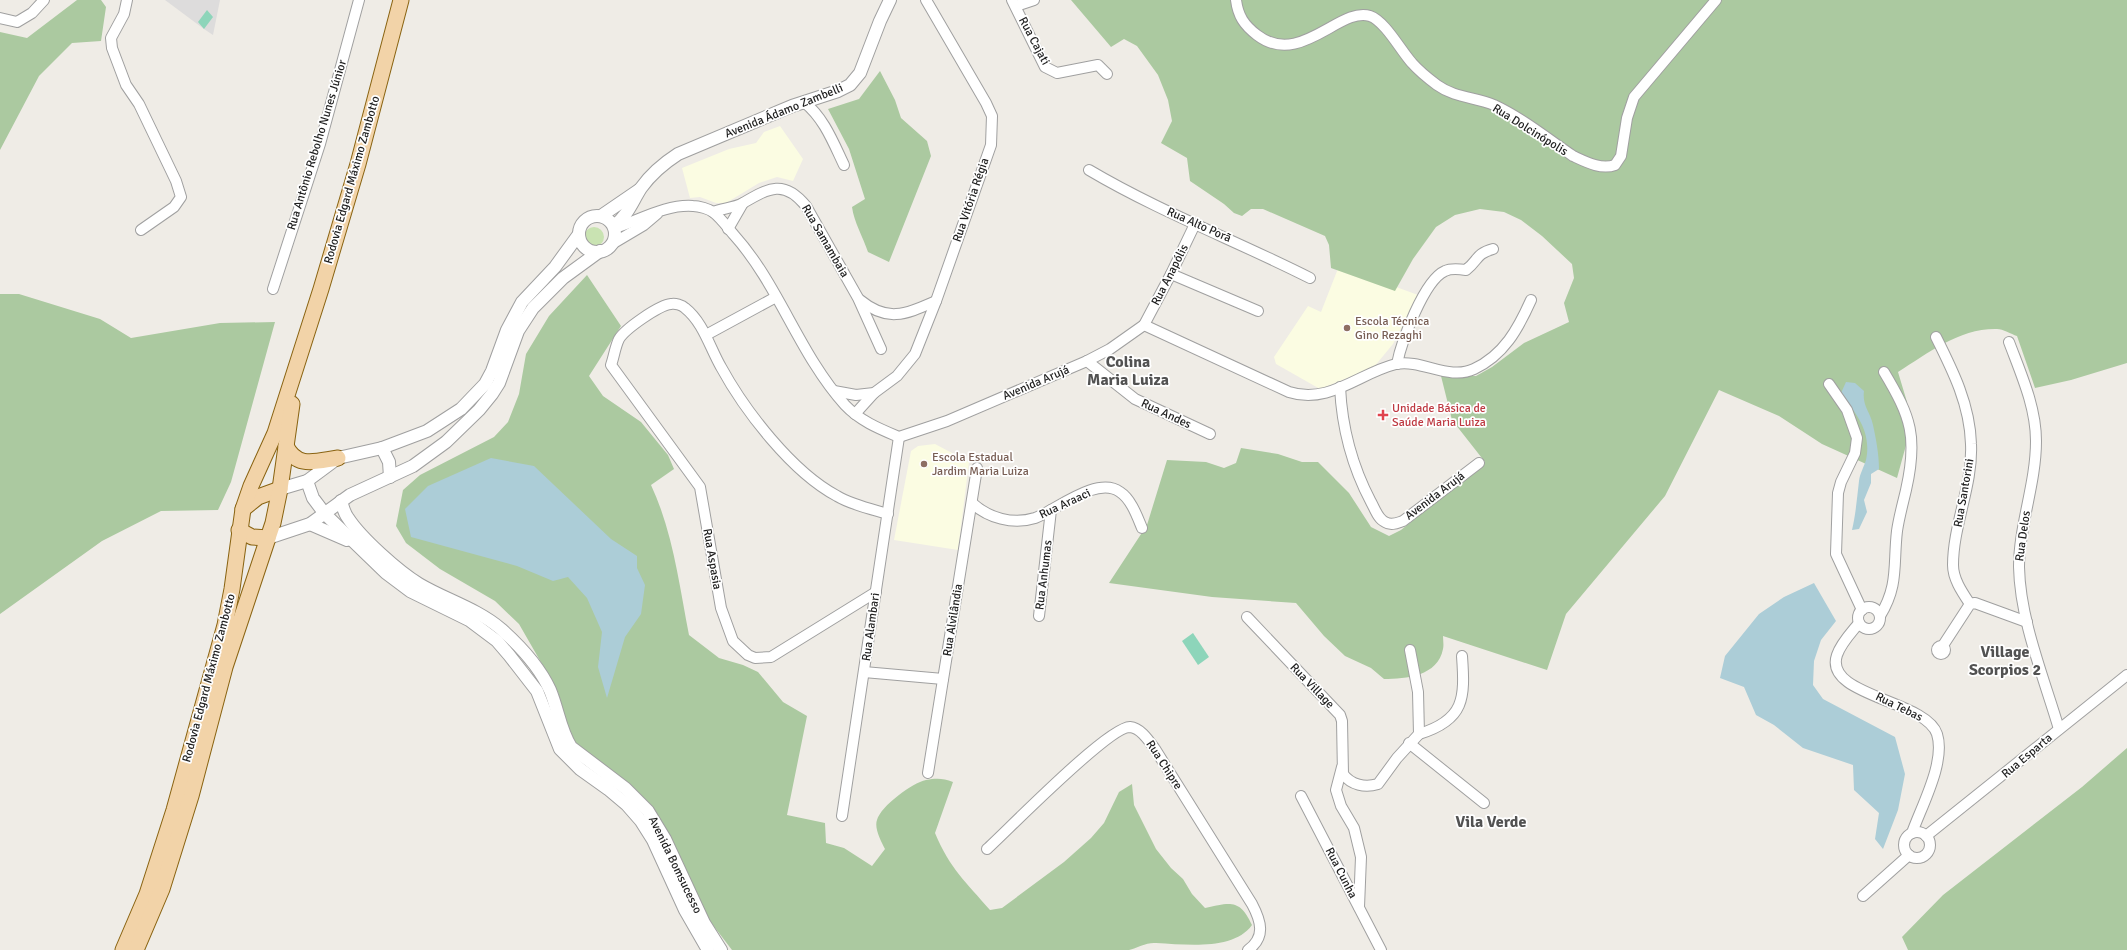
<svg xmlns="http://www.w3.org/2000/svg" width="2127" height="950" viewBox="0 0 2127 950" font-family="Signika,sans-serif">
  <rect width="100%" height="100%" fill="#efece6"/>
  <!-- residential -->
  <polygon fill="#dddcdc" points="165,0 220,0 213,35 204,29"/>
  <!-- education -->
  <g fill="#fbfce2">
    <polygon points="780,126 803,159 793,181 777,177 759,183 726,203 716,203 700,197 690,198 682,168 729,149 756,143 764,132"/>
    <polygon points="1339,266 1418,295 1393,344 1374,367 1320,389 1276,364 1274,357 1308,306 1321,312"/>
    <polygon points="935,444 969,462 958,550 894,540 911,451 918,446"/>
  </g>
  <!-- grass -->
  <circle fill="#c9e3b2" cx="594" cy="237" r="10"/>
  <!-- forest -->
  <g fill="#abc9a0">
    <polygon points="77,0 101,0 106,7 101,41 72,43 39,76 0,150 0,32 27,38"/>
    <path d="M 1071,0 L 2127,0 L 2127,363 L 2071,380 L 2035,388 L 2017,336 C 2011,334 2003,329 1997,329 C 1960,328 1928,353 1898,372 L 1907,402 L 1908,438 L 1897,478 L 1822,444 L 1779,416 L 1719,390 L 1665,496 L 1566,614 L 1547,670 L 1443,636 C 1443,640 1444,645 1443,649 C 1438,676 1406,679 1384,679 L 1371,668 L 1345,656 L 1324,636 L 1296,603 L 1212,597 L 1109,583 L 1147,525 L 1167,460 L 1206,462 L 1224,468 L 1236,463 L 1241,448 L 1278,454 L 1302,462 L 1318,462 L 1349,493 L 1371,527 L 1389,536 L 1401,530 L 1485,462 L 1452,420 L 1441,376 L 1476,376 L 1492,367 L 1524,343 L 1569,322 L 1564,303 L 1574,278 L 1572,264 L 1542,236 L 1521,220 L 1504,212 L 1480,209 L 1455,215 L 1436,227 L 1413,259 L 1395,291 L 1331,268 L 1329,245 L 1325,236 L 1263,209 L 1251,209 L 1242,216 L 1234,213 L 1224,204 L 1190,181 L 1187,158 L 1161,143 L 1172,121 L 1168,100 L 1158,75 L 1137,46 L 1124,39 L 1111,47 Z"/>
    <path d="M 880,71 L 895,100 L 901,118 L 927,141 L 931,156 L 889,262 L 868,252 C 863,237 854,222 852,207 L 865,199 L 849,149 L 828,109 L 859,99 Z"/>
    <path d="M 587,275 L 621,326 L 589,376 L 603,396 L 641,422 L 668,455 L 674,469 L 651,485 C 673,532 679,584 689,635 L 719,658 L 743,665 L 758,672 L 783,702 L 807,716 L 787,815 L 825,823 L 826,843 L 844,848 L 872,866 L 885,849 C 881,841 874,828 877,820 C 881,806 912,783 926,780 C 936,778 943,778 953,782 L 935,833 C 950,869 966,882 990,910 L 1002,908 L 1064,862 L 1091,838 L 1104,823 L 1119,792 L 1132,784 L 1134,805 L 1156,849 L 1171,868 L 1183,879 L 1192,894 L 1205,908 C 1231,902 1240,899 1252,925 C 1234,950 1190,945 1156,943 C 1147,942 1137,948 1129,950 L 732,950 L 575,745 L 566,724 L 558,692 L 519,624 L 495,601 L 440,569 L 406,543 L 396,526 L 403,490 L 420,475 L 494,437 L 508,422 L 519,394 L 526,354 L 549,316 Z"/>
    <polygon points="0,294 19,294 100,319 131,338 220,323 275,322 231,482 218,510 161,511 102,541 0,614"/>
    <polygon points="2127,748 2127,950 1908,950 1902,937 1943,895 2082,787"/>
  </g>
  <!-- pitch -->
  <g fill="#8dd5ba">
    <polygon points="207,10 213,17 204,29 198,22"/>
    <polygon points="1193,633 1209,657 1198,665 1182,641"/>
  </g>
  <!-- water -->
  <g fill="#accdd7">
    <path d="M 1846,382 L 1855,383 L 1864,391 C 1862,406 1870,411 1873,425 C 1876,439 1879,454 1879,469 L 1871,474 L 1871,483 L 1864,500 L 1867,512 L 1859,529 L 1852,530 C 1856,513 1857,497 1859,481 C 1860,473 1864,467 1866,460 C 1872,431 1856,414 1841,393 Z"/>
    <polygon points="491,458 534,466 611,539 637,556 637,568 645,585 641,614 625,637 607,698 598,667 602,632 587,598 568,577 553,581 517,566 411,537 405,509 428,486"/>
    <polygon points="1814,583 1836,621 1821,640 1814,661 1813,685 1823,699 1895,737 1905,774 1898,810 1883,849 1875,839 1879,813 1854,790 1853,765 1803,748 1774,725 1756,715 1744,687 1720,678 1725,656 1759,614 1784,597"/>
  </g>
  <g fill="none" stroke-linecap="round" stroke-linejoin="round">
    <defs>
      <g id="minor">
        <polyline points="127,0 124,14 111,38 112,48 126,85 139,104 176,181 181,197 174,207 141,230"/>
        <polyline points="1012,0 1045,67 1057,73 1098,65 1107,74"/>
        <path d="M 1236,0 C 1238,16 1244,25 1257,35 C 1300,68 1340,6 1370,16 C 1385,21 1401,51 1412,63 C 1419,71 1429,79 1437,85 C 1455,98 1475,97 1494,105 C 1522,118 1548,139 1573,156 C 1586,162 1601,170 1615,165 L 1621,156 L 1627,118 L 1634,97 L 1716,0"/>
        <polyline points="1016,6 1034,0"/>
        <polyline points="0,18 17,22 32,13 44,0"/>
        <path d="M 804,102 C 824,118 833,142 844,165"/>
        <path d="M 1089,170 C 1160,212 1237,241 1310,278"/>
        <path d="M 713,212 C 723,208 734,208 743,203 C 769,188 784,179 806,206 L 858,298 L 881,349"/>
        <path d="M 615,228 C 640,220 666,204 693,206 C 699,206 709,209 713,212 C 721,218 728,228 734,235 C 779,285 799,354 845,405 C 860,421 880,429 899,437 L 947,421 L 1087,361 L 1110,349 L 1144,325 L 1171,274 L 1195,224"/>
        <polyline points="728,229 743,203"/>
        <polyline points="612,244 644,225 657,214"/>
        <polyline points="1171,274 1258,311"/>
        <polyline points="273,289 320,144 359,0"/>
        <path d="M 860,300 C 888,323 906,314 936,301"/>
        <path d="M 1144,325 L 1289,392 C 1329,405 1359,373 1396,364 C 1422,359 1449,381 1474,369 C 1504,355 1518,329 1531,300"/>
        <polyline points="706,335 776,297"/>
        <path d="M 1936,337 C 1953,371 1970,405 1971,444 C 1973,485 1953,525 1953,565 C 1953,579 1962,592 1970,604"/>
        <path d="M 2009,342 C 2021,374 2036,407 2036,441 C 2036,484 2019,525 2019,567 C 2020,620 2044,678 2059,729"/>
        <polyline points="1087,361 1135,399 1210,434"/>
        <path d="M 1397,364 C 1401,343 1424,280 1445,271 C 1451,268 1459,269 1466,270 C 1479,260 1475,254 1493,249"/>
        <polyline points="1829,384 1847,410 1857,438 1855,453 1841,482 1838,493 1836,554 1862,610"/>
        <path d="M 1340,387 C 1342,429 1352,466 1371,502 C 1375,509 1378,519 1385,522 C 1391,526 1397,523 1403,521 L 1479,463"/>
        <polyline points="834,391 856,395 874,393 897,376 915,354 936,301 991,145 992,116 986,103 926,0"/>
        <polyline points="855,414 874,393"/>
        <path d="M 972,503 C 988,518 1013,525 1035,518 C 1055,511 1097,475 1120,492 C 1131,499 1137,516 1142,528"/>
        <path d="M 876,592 L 771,657 L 755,658 L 748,655 L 733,641 L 721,608 L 700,487 L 611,365 C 614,357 615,347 619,339 C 625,329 659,305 671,304 C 675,303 682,305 685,308 C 703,322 710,348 721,367 C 745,411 792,472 837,496 C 852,505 871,509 888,514"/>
        <circle cx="1869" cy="618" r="11"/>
        <polyline points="1039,616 1051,510"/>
        <path d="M 1880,616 C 1899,585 1893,565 1897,531 C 1899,517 1903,503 1906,490 C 1918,437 1911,417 1884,372"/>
        <path d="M 1247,617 L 1340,715 L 1342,721 L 1343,774 C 1351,785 1365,788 1378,784 L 1397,758 L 1419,734 L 1418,692 L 1410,650"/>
        <path d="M 1859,623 C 1851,633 1841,643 1837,655 C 1823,696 1926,700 1937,734 C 1946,762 1921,807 1912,833"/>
        <circle cx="1941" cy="650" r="4"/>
        <polyline points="1942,647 1970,604 1975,603 2027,622"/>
        <polyline points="864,672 943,679"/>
        <path d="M 1419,734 C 1465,720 1465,698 1462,656"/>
        <polyline points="1409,743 1484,803"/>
        <polyline points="1342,767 1336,790 1341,806 1354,828 1361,857 1359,907"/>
        <polyline points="928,773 977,468"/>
        <polyline points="1301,796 1381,950"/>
        <polyline points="842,816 899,437"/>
        <circle cx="1917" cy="845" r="13"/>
        <polyline points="1926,836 2127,675"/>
        <path d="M 987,849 C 1008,830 1109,726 1130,727 C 1141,728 1149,741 1155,749 L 1252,904 C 1261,921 1266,937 1248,950"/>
        <polyline points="1863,896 1909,855"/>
      </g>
      <g id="tertiary">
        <polyline points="601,216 639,190"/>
        <circle cx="597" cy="234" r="18"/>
        <path d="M 614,226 C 628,215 632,202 641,188 C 651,174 664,163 678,154 L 792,106 L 838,91 L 850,85 L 860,73 L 880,21 L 890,0"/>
        <polyline points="382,448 389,462 390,477"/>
        <polyline points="307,481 313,498 325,514 386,573 410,591 469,620 497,641 509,655 537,691 560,749 580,769 608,789 627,805 641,821 653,840 685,910 708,950"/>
        <polyline points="280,489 307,481 338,458 382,448 427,431 461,409 485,384 492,371 507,330 522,302 555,267 579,234"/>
        <path d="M 341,501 C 343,507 344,513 348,518 C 361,538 398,571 419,584 C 446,600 476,608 501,629 C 519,645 540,668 550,690 C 558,709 560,730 571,747 L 625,788 L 648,811 L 665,839 L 704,923 L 721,950"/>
        <polyline points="310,524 347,540"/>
        <polyline points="268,538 310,524 350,495 413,466 446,442 479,410 492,394 499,383 518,331 533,308 563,278 600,251"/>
      </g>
      <g id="primary">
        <path d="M 286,446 C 297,469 316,461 338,458"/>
        <polyline points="243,509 258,497 280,489"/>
        <polyline points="239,530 252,537 268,538"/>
        <polyline points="123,950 147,894 174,810 225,625 232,589 243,509 251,486 275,433 321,289 358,164 401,0"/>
        <polyline points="136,950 162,889 191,796 225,667 273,523 280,489 292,404"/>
      </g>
    </defs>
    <!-- minor casing -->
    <use href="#minor" stroke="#a0a0a0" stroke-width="12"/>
    <!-- tertiary casing -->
    <use href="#tertiary" stroke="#a0a0a0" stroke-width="14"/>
    <!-- primary casing -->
    <use href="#primary" stroke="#896311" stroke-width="17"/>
    <!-- minor -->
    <use href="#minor" stroke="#fff" stroke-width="10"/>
    <!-- tertiary -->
    <use href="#tertiary" stroke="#fff" stroke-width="12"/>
    <!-- primary -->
    <use href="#primary" stroke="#f2d3a8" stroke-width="15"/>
  </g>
  <!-- markers -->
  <g fill="#8d6e63" stroke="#fff" stroke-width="1.5">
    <circle cx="1347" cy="328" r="4"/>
    <circle cx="924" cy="464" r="4"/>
  </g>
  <path fill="#e0444e" stroke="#fff" stroke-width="1.5" d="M1381 409h4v4h4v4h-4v4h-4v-4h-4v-4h4z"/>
  <g text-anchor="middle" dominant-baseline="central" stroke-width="3.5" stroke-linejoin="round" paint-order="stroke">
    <!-- street labels -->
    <g font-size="12" fill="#1f1f1f" stroke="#fff">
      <text transform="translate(1034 41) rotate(62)">Rua Cajati</text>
      <text transform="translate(784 111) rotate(-22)">Avenida Ádamo Zambelli</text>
      <text transform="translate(1530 130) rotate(32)">Rua Dolcinópolis</text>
      <text transform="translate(317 145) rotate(-73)">Rua Antônio Rebolho Nunes Júnior</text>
      <text transform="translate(352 180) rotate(-74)">Rodovia Edgard Máximo Zambotto</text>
      <text transform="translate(971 200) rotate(-71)">Rua Vitória Régia</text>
      <text transform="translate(1199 225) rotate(24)">Rua Alto Porã</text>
      <text transform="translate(825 241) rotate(60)">Rua Samambaia</text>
      <text transform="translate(1170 275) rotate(-63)">Rua Anapólis</text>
      <text transform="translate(1036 383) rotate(-23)">Avenida Arujá</text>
      <text transform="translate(1166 414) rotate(25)">Rua Andes</text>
      <text transform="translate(1964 493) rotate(-80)">Rua Santorini</text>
      <text transform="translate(1435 496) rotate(-37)">Avenida Arujá</text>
      <text transform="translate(1065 504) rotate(-25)">Rua Araaci</text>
      <text transform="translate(2023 536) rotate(-82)">Rua Delos</text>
      <text transform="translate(712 559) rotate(80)">Rua Aspasia</text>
      <text transform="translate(1044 575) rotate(-83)">Rua Anhumas</text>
      <text transform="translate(953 620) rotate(-81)">Rua Alvilândia</text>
      <text transform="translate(871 627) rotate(-82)">Rua Alambari</text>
      <text transform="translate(209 678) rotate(-75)">Rodovia Edgard Máximo Zambotto</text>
      <text transform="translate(1312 686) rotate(46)">Rua Village</text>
      <text transform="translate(1899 707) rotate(26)">Rua Tebas</text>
      <text transform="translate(2027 756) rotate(-40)">Rua Esparta</text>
      <text transform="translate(1164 765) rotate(57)">Rua Chipre</text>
      <text transform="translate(675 865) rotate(64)">Avenida Bomsucesso</text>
      <text transform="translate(1341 873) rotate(63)">Rua Cunha</text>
    </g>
    <!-- education labels -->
    <g font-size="12" fill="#785e54" stroke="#fff" text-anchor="start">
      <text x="1355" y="321">Escola Técnica<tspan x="1355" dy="14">Gino Rezaghi</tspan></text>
      <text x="932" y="457">Escola Estadual<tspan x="932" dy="14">Jardim Maria Luiza</tspan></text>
    </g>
    <!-- health labels -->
    <g font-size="12" fill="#be3a42" stroke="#fff" text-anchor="start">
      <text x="1392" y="408">Unidade Básica de<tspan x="1392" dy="14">Saúde Maria Luiza</tspan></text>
    </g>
    <!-- district labels -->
    <g font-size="16" font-weight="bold" fill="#525252" stroke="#fff">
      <text x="1128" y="362">Colina<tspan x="1128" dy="18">Maria Luiza</tspan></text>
      <text x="2005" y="652">Village<tspan x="2005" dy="18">Scorpios 2</tspan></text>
      <text x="1491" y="822">Vila Verde</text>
    </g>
  </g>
</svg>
